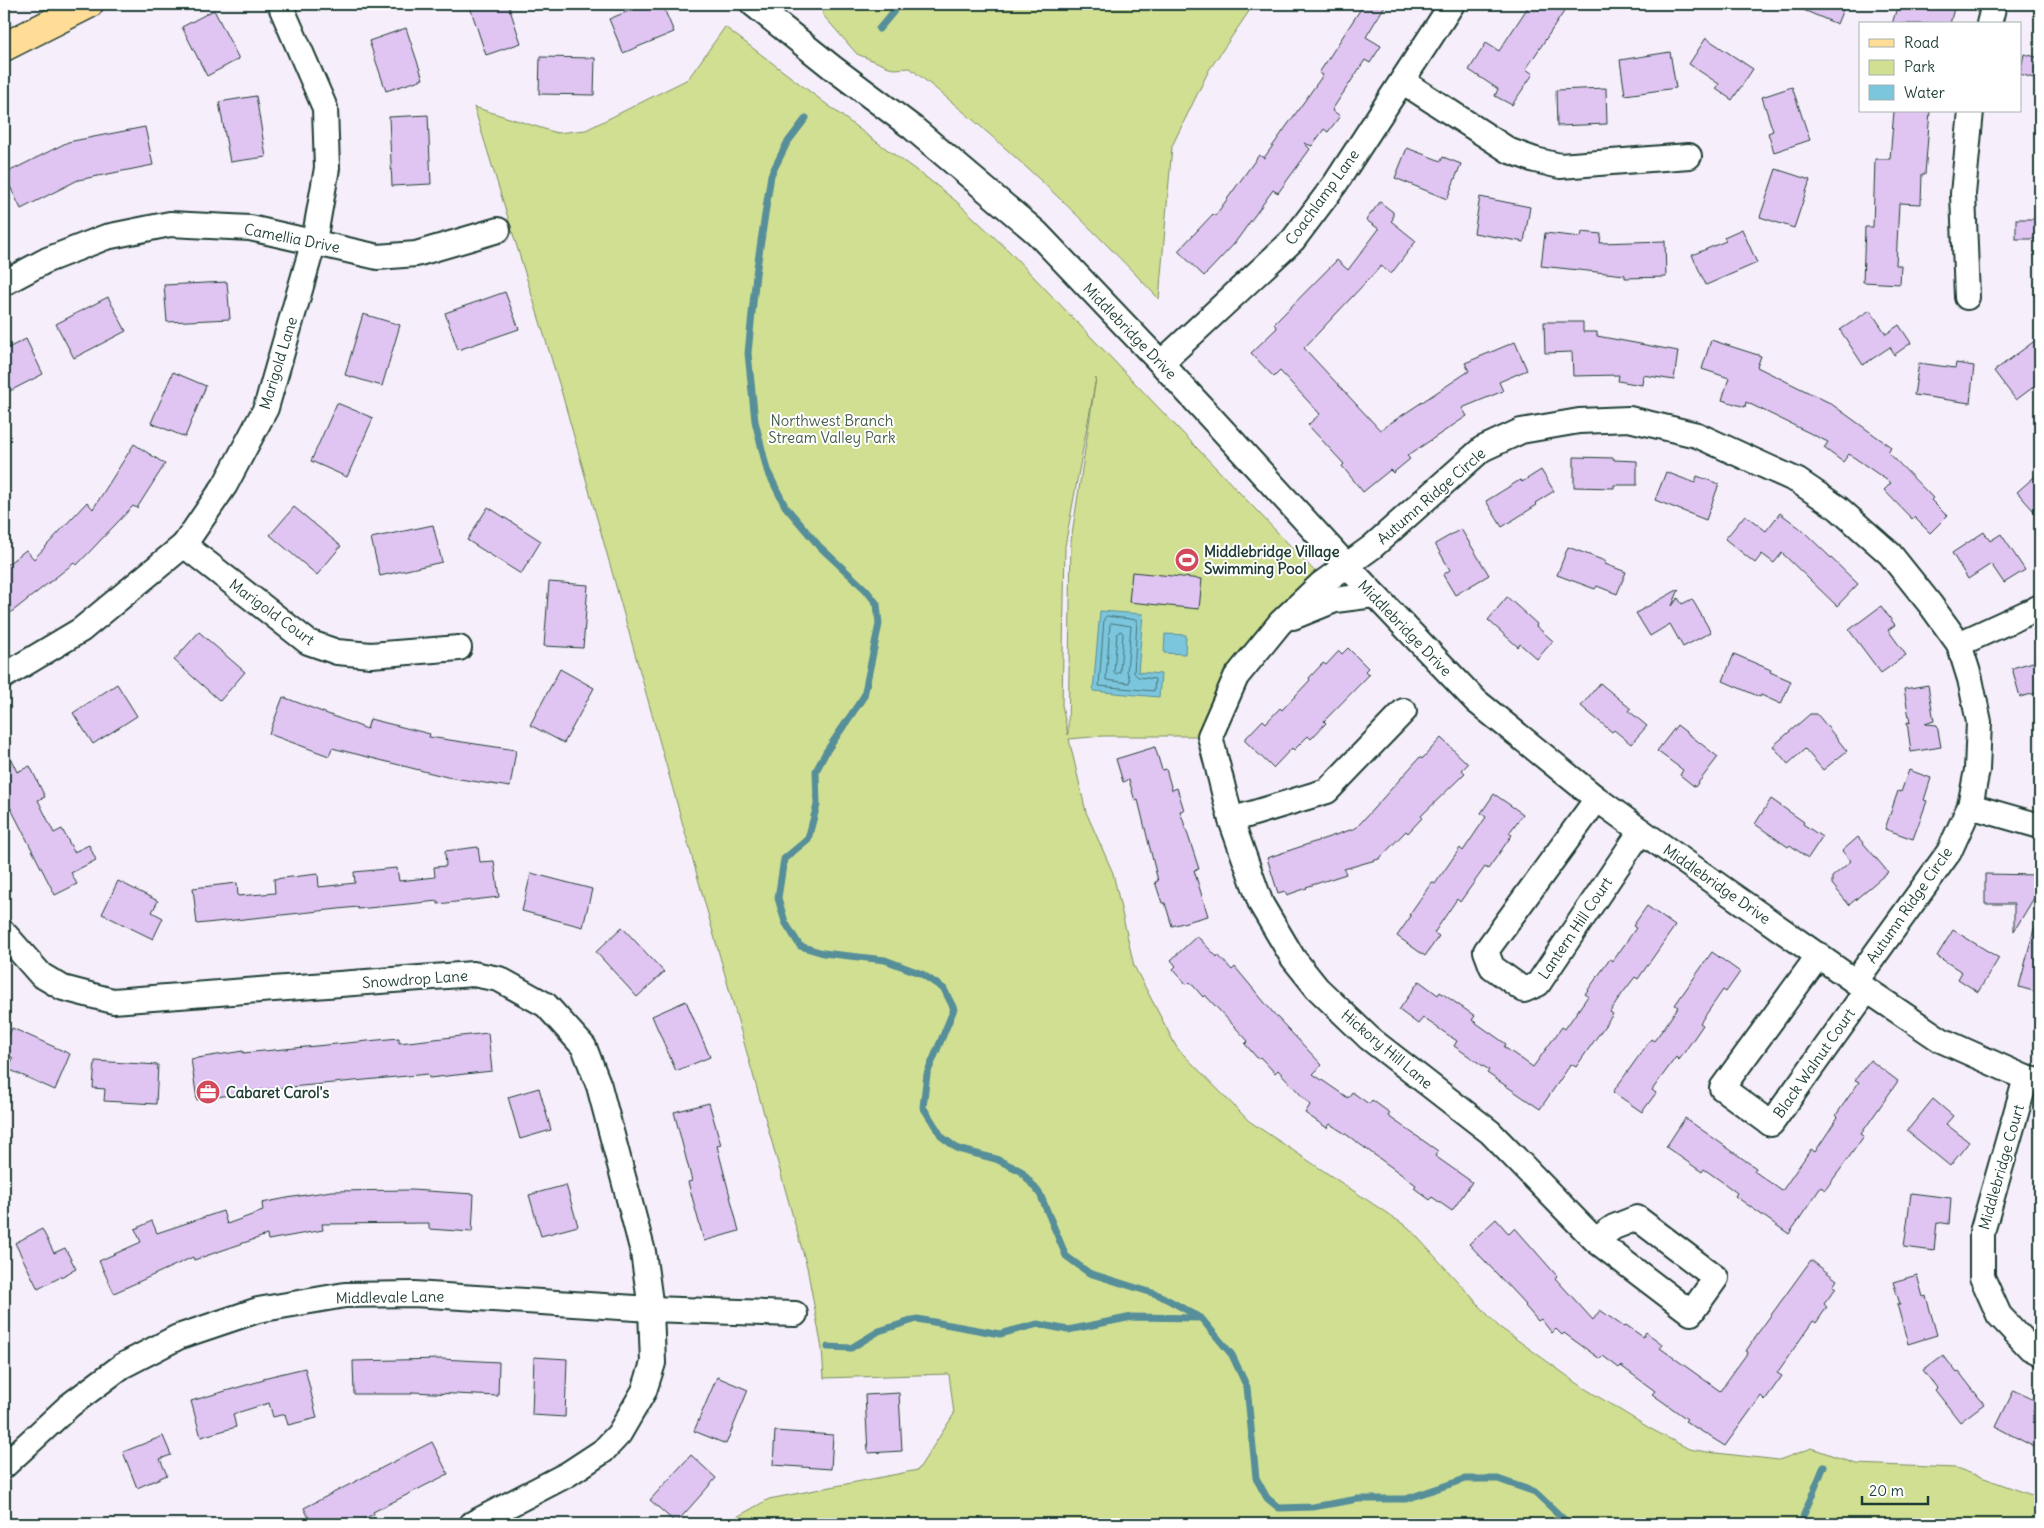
<svg xmlns="http://www.w3.org/2000/svg" width="2044" height="1528" viewBox="0 0 2044 1528" font-family="Delius,sans-serif">
  <rect width="100%" height="100%" fill="#f6eefb"/>
  <filter id="ink" filterUnits="userSpaceOnUse"><feTurbulence type="fractalNoise" baseFrequency=".02" numOctaves="2"/><feDisplacementMap in="SourceGraphic" scale="10" xChannelSelector="R" yChannelSelector="G"/><feConvolveMatrix kernelMatrix="1 2 1 2 8 2 1 2 1" color-interpolation-filters="sRGB"/></filter>
  <g filter="url(#ink)">
    <!-- green -->
    <g fill="#d1df92" stroke="#788e63" fill-rule="evenodd">
      <path d="M 822,4 L 1254,4 L 1209,70 L 1172,146 L 1159,299 C 1081,216 999,138 910,68 L 894,69 L 857,54 L 823,15 Z"/>
      <path d="M 725,27 L 867,135 L 927,178 L 956,201 L 1010,252 L 1321,578 L 1280,623 L 1210,736 L 1103,736 L 1069,739 L 1086,812 L 1113,873 L 1134,966 L 1177,1048 L 1249,1121 L 1409,1228 L 1498,1326 L 1584,1388 L 1651,1429 L 1689,1449 L 1707,1452 L 1779,1460 L 1812,1448 L 1856,1464 L 1956,1468 L 2040,1498 L 2040,1524 L 724,1524 L 769,1499 L 918,1470 L 954,1414 L 949,1374 L 824,1378 L 822,1349 L 807,1267 L 561,390 L 474,107 L 557,133 L 586,130 L 688,79 ZM 1096,378 L 1071,541 L 1068,735 L 1062,705 L 1065,546 Z"/>
    </g>
    <!-- water -->
    <g fill="#7cc6dd" stroke="#578f99">
      <polygon points="1100,611 1143,614 1138,672 1161,674 1159,697 1093,691"/>
      <polygon points="1165,634 1186,635 1185,654 1164,653"/>
    </g>
    <g fill="none" stroke-linecap="round" stroke-linejoin="round">
      <!-- shore -->
      <g stroke="#447478" stroke-width="1">
        <polygon points="1107,616 1137,620 1134,673 1138,677 1155,679 1154,691 1099,686 1104,619"/>
        <polygon points="1112,623 1131,626 1127,671 1130,680 1129,683 1106,680 1110,625"/>
        <polygon points="1121,631 1123,634 1120,672 1116,674 1114,672 1117,634"/>
      </g>
      <!-- stream -->
      <g stroke="#578f99" stroke-width="7">
        <polyline points="879,29 900,4"/>
        <polyline points="806,118 787,143 771,175 756,274 748,353 755,421 767,470 785,506 819,546 866,590 877,604 879,624 864,696 826,752 816,771 817,805 808,839 784,859 778,898 785,922 800,946 823,953 885,960 922,974 944,989 954,1009 927,1074 923,1107 942,1137 958,1149 996,1159 1021,1171 1040,1194 1066,1256 1089,1273 1159,1295 1201,1318 1232,1355 1247,1387 1256,1478 1267,1498 1279,1508 1313,1507 1358,1499 1406,1499 1465,1479 1498,1479 1535,1492 1569,1524"/>
        <polyline points="828,1347 851,1348 879,1331 917,1319 1000,1334 1038,1324 1068,1330 1132,1317 1199,1318"/>
        <polyline points="1800,1524 1824,1466"/>
      </g>
    </g>
    <!-- building -->
    <g fill="#e0c5f3" stroke="#1f3d34">
      <polygon points="469,4 508,4 521,43 486,55"/>
      <polygon points="646,4 662,4 674,32 623,53 609,19"/>
      <polygon points="1364,4 1386,4 1366,37 1381,46 1370,63 1365,60 1332,110 1340,116 1328,132 1324,129 1312,146 1304,143 1310,149 1278,193 1273,190 1234,244 1204,276 1178,251 1213,214 1215,216 1259,155 1264,158 1323,75 1319,73"/>
      <polygon points="1530,4 1569,4 1526,69 1533,74 1512,105 1495,96 1498,89 1469,70 1486,43 1499,51"/>
      <polygon points="1789,4 1845,4 1837,24"/>
      <polygon points="1898,4 1939,4 1954,8 1950,24 1892,24"/>
      <polygon points="214,10 239,59 207,76 182,27"/>
      <polygon points="406,28 423,79 386,91 369,41"/>
      <polygon points="1706,38 1753,69 1732,100 1716,89 1719,84 1689,64"/>
      <polygon points="1670,52 1676,88 1625,95 1620,60"/>
      <polygon points="2024,54 2040,58 2040,80 2020,74"/>
      <polygon points="540,57 595,58 594,95 539,94"/>
      <polygon points="1792,87 1810,140 1774,152 1768,133 1773,131 1762,97"/>
      <polygon points="1606,88 1607,124 1557,126 1556,90"/>
      <polygon points="256,96 266,157 230,162 219,102"/>
      <polygon points="1894,111 1930,111 1925,174 1922,174 1921,204 1899,203 1896,265 1901,265 1900,284 1863,282 1865,227 1873,227 1875,159 1890,159"/>
      <polygon points="428,115 431,184 392,186 389,117"/>
      <polygon points="145,127 153,165 78,180 21,209 4,174 68,142"/>
      <polygon points="1407,148 1441,161 1443,157 1461,164 1447,199 1395,178"/>
      <polygon points="1776,169 1810,180 1794,228 1760,217"/>
      <polygon points="1480,197 1530,207 1524,242 1474,233"/>
      <polygon points="1380,202 1393,212 1393,219 1391,221 1416,241 1391,274 1381,266 1304,348 1380,430 1469,371 1465,363 1515,342 1527,370 1499,382 1503,391 1462,408 1467,416 1407,456 1410,459 1393,473 1390,470 1363,492 1342,466 1344,464 1308,425 1320,414 1280,371 1274,377 1251,353 1277,328 1274,324 1337,260 1348,270 1379,229 1366,220"/>
      <rect x="2016" y="219" width="21" height="20"/>
      <polygon points="1742,229 1757,263 1706,285 1692,255 1726,241 1724,237"/>
      <polygon points="1582,232 1601,234 1600,243 1665,241 1666,277 1625,278 1625,275 1541,266 1545,233 1581,237"/>
      <polygon points="227,282 230,319 167,322 164,285"/>
      <polygon points="505,292 519,329 458,350 445,313"/>
      <polygon points="108,297 126,331 74,358 56,324"/>
      <polygon points="1870,310 1886,334 1899,325 1911,343 1894,355 1890,347 1863,365 1840,330"/>
      <polygon points="363,314 400,325 382,386 345,375"/>
      <polygon points="1544,322 1583,322 1583,332 1597,332 1597,336 1678,351 1674,380 1643,375 1642,385 1618,381 1619,375 1573,376 1572,352 1545,353"/>
      <polygon points="2040,337 2040,382 2016,400 1994,371"/>
      <polygon points="26,339 43,374 4,394 4,350"/>
      <polygon points="1711,340 1761,356 1757,367 1830,403 1891,447 1888,452 1933,498 1931,500 1947,516 1930,533 1914,517 1912,519 1884,490 1891,483 1849,454 1843,462 1824,448 1828,442 1746,402 1745,407 1722,400 1729,378 1702,369"/>
      <polygon points="1919,363 1955,368 1956,363 1974,366 1970,403 1914,395"/>
      <polygon points="173,372 206,386 185,437 151,423"/>
      <polygon points="337,403 373,418 347,477 311,461"/>
      <polygon points="134,444 165,464 137,508 133,506 77,565 74,563 4,618 4,567 26,550 34,559 87,502 93,509"/>
      <polygon points="1574,457 1614,458 1614,460 1637,461 1637,485 1614,485 1614,488 1574,487"/>
      <polygon points="1541,470 1554,491 1535,503 1537,505 1502,527 1486,501 1520,480 1522,482"/>
      <polygon points="1666,472 1695,483 1697,476 1719,484 1706,520 1655,500"/>
      <polygon points="2040,472 2040,518 2017,492"/>
      <polygon points="294,507 341,546 317,575 270,535"/>
      <polygon points="488,507 541,541 521,574 467,540"/>
      <polygon points="1780,513 1801,529 1858,584 1837,606 1782,553 1774,563 1762,554 1755,563 1725,539 1745,515 1766,531"/>
      <polygon points="433,525 442,562 380,576 371,538"/>
      <polygon points="1461,529 1489,575 1455,595 1443,575 1450,570 1435,544"/>
      <polygon points="1984,532 1990,541 2001,534 2025,570 2004,583 1991,564 1968,579 1952,553"/>
      <polygon points="1568,547 1605,561 1605,564 1626,572 1617,594 1597,586 1595,589 1557,575"/>
      <polygon points="1132,572 1202,579 1199,609 1129,602"/>
      <polygon points="549,582 588,585 583,648 544,646"/>
      <polygon points="1679,589 1672,606 1678,598 1682,604 1692,599 1711,632 1683,647 1670,624 1650,636 1636,613"/>
      <polygon points="1507,597 1537,624 1536,626 1553,641 1537,659 1520,644 1518,647 1488,620"/>
      <polygon points="1881,606 1895,625 1888,630 1906,655 1881,673 1849,630"/>
      <polygon points="199,632 245,672 220,701 174,660"/>
      <polygon points="1348,648 1368,668 1365,671 1369,675 1324,721 1326,723 1311,739 1308,736 1294,750 1292,748 1273,768 1244,740 1263,720 1266,723 1280,708 1282,710 1310,680 1309,678 1323,663 1326,665 1339,651 1342,654"/>
      <polygon points="1734,654 1771,670 1770,672 1791,681 1781,704 1761,695 1760,697 1723,681"/>
      <polygon points="2040,660 2040,692 2020,697 2012,668"/>
      <polygon points="560,669 594,688 564,743 530,725"/>
      <polygon points="1600,683 1631,709 1629,711 1647,726 1631,744 1614,730 1612,732 1581,706"/>
      <polygon points="117,684 137,716 93,744 73,713"/>
      <polygon points="1928,685 1934,721 1925,724 1937,725 1941,747 1911,752 1907,722 1910,723 1904,689"/>
      <polygon points="283,697 367,729 370,719 430,734 429,737 516,750 510,787 447,777 332,748 329,756 269,734"/>
      <polygon points="1810,714 1817,714 1847,751 1823,770 1805,749 1788,764 1773,746"/>
      <polygon points="1677,725 1718,757 1695,787 1680,775 1683,770 1657,751"/>
      <polygon points="1441,738 1468,764 1462,770 1465,773 1421,816 1422,818 1408,833 1406,831 1379,859 1344,869 1346,874 1306,887 1307,888 1287,895 1285,891 1278,893 1267,858 1356,828 1420,757 1422,759"/>
      <polygon points="4,744 17,772 30,766 45,797 38,800 54,833 62,829 74,852 89,845 96,860 71,873 77,884 55,895 4,795"/>
      <polygon points="1155,747 1162,770 1166,769 1172,790 1177,788 1184,810 1180,811 1199,869 1194,870 1208,916 1172,926 1165,903 1162,903 1155,882 1158,881 1138,800 1135,801 1129,780 1123,782 1116,759"/>
      <polygon points="1909,770 1931,778 1924,800 1927,801 1913,839 1885,829 1898,791 1901,792"/>
      <polygon points="1494,794 1523,814 1509,833 1512,835 1488,869 1485,867 1460,902 1457,899 1434,933 1439,936 1425,956 1397,936 1411,916 1409,915 1432,882 1435,884 1460,848 1463,851 1486,817 1481,813"/>
      <polygon points="1771,799 1804,822 1803,824 1822,837 1808,858 1790,845 1788,847 1755,824"/>
      <polygon points="1858,837 1888,872 1849,905 1832,884 1832,877 1851,861 1842,851"/>
      <polygon points="478,847 480,862 494,861 499,897 438,904 438,901 358,909 357,907 197,924 193,888 237,883 238,896 275,893 274,879 318,874 319,887 355,883 354,872 397,868 399,881 435,877 434,867 446,866 445,851"/>
      <polygon points="531,873 592,889 583,927 522,911"/>
      <polygon points="1985,874 2037,875 2037,893 2014,931 2014,904 1985,904"/>
      <polygon points="118,881 158,901 152,912 163,918 153,939 102,914"/>
      <polygon points="1647,906 1675,926 1638,979 1635,977 1622,994 1610,1012 1613,1014 1576,1067 1571,1064 1540,1109 1487,1073 1489,1070 1454,1046 1457,1041 1441,1030 1423,1018 1418,1024 1399,1010 1419,981 1438,995 1440,992 1475,1016 1472,1020 1506,1044 1504,1047 1533,1067 1562,1027 1565,1029 1588,996 1585,994 1610,959 1613,961 1636,928 1633,926"/>
      <polygon points="622,927 664,972 637,997 596,952"/>
      <polygon points="2034,929 2040,929 2040,993 2019,987"/>
      <polygon points="1953,930 1999,958 1978,992 1958,979 1962,972 1937,956"/>
      <polygon points="1197,936 1217,957 1218,955 1232,970 1235,967 1275,1015 1322,1065 1313,1074 1348,1098 1352,1092 1369,1104 1372,1100 1390,1113 1388,1116 1438,1151 1435,1156 1472,1182 1452,1211 1432,1197 1430,1200 1414,1188 1416,1185 1347,1135 1330,1124 1327,1128 1305,1113 1310,1105 1278,1070 1275,1073 1260,1057 1258,1059 1245,1044 1248,1041 1205,995 1203,997 1190,982 1187,985 1173,969 1176,966 1171,960"/>
      <polygon points="1712,952 1740,972 1726,992 1723,990 1700,1023 1703,1025 1679,1060 1676,1057 1652,1090 1656,1093 1642,1112 1613,1092 1651,1039 1654,1041 1666,1025 1678,1007 1675,1005"/>
      <polygon points="686,1001 710,1057 676,1071 652,1016"/>
      <polygon points="12,1028 70,1054 55,1090 8,1069 13,1058 4,1053 4,1048"/>
      <polygon points="488,1033 492,1071 429,1078 428,1074 249,1091 249,1092 197,1100 191,1059 243,1051 243,1053 399,1038 399,1043"/>
      <polygon points="1870,1060 1898,1081 1861,1134 1864,1136 1840,1170 1825,1190 1821,1187 1789,1234 1735,1196 1737,1193 1721,1181 1704,1169 1702,1172 1666,1147 1685,1118 1756,1168 1754,1171 1782,1191 1811,1149 1815,1152 1838,1117 1836,1115 1859,1082 1855,1080"/>
      <polygon points="95,1061 158,1065 156,1104 104,1101 105,1089 93,1088"/>
      <polygon points="539,1088 551,1130 520,1139 508,1097"/>
      <polygon points="1933,1099 1953,1116 1946,1124 1969,1142 1950,1166 1907,1131"/>
      <polygon points="709,1103 721,1145 717,1146 739,1231 704,1241 688,1182 692,1181 674,1112"/>
      <polygon points="566,1185 578,1226 541,1236 529,1195"/>
      <polygon points="411,1190 474,1194 472,1232 429,1229 429,1223 322,1224 323,1230 268,1240 267,1235 194,1260 193,1257 114,1293 99,1261 141,1242 135,1229 152,1221 157,1233 223,1211 227,1224 263,1211 262,1203 287,1198 331,1191"/>
      <polygon points="1911,1193 1951,1198 1949,1224 1937,1222 1934,1251 1904,1247"/>
      <polygon points="1496,1219 1509,1234 1515,1228 1557,1276 1555,1278 1593,1320 1600,1310 1624,1327 1626,1325 1643,1337 1646,1332 1662,1344 1660,1348 1720,1391 1748,1352 1746,1351 1758,1333 1811,1260 1837,1280 1833,1286 1836,1288 1824,1304 1827,1307 1816,1323 1813,1321 1777,1373 1782,1376 1765,1400 1761,1396 1725,1446 1685,1421 1687,1419 1652,1394 1655,1391 1621,1366 1619,1368 1603,1356 1600,1359 1564,1333 1562,1335 1556,1329 1552,1333 1541,1319 1538,1321 1525,1306 1526,1305 1469,1244"/>
      <polygon points="42,1229 54,1253 65,1248 76,1269 38,1289 15,1243"/>
      <polygon points="1917,1275 1923,1297 1926,1296 1937,1335 1908,1344 1897,1304 1900,1304 1893,1282"/>
      <polygon points="1943,1355 1957,1373 1959,1372 1984,1404 1960,1422 1935,1390 1937,1388 1923,1370"/>
      <polygon points="534,1357 567,1359 565,1417 532,1415"/>
      <polygon points="441,1359 499,1362 498,1396 412,1392 412,1394 354,1394 353,1361"/>
      <polygon points="305,1368 317,1418 288,1425 285,1414 273,1417 269,1403 233,1414 236,1427 201,1437 191,1401 264,1380 263,1378"/>
      <polygon points="717,1377 748,1390 726,1444 694,1431"/>
      <polygon points="2014,1390 2038,1402 2033,1412 2040,1416 2040,1450 1996,1427"/>
      <polygon points="899,1393 902,1451 868,1453 865,1395"/>
      <polygon points="775,1431 833,1435 831,1469 773,1465"/>
      <polygon points="163,1436 171,1455 160,1459 167,1475 137,1488 123,1452"/>
      <polygon points="432,1442 448,1474 373,1512 374,1514 353,1524 312,1524 304,1508"/>
      <polygon points="691,1455 716,1478 676,1523 650,1500"/>
    </g>
    <g fill="none" stroke-linecap="round" stroke-linejoin="round">
      <defs>
        <g id="minor">
          <polyline points="753,4 833,68 913,128 1037,233 1161,363 1346,565 1476,701 1597,799 1641,831 1867,990 1941,1040 2026,1078 2040,1081"/>
          <polyline points="1989,24 1994,4"/>
          <polyline points="1402,81 1510,151 1535,160 1560,166 1689,156"/>
          <polyline points="4,283 47,260 106,237 170,224 250,228 378,257 416,254 498,230"/>
          <polyline points="1967,297 1963,194 1971,111"/>
          <polyline points="1161,363 1293,240 1335,184 1452,4"/>
          <polyline points="184,545 308,642 337,652 371,655 459,648"/>
          <polyline points="1293,617 1335,600 1374,595"/>
          <polyline points="1959,644 2040,607"/>
          <polyline points="4,676 81,630 184,545 225,485 266,408 314,241 327,168 325,108 282,9"/>
          <polyline points="1597,799 1486,951 1492,967 1524,990 1538,984 1641,831"/>
          <polyline points="1970,806 2040,826"/>
          <polyline points="1231,820 1327,791 1404,711"/>
          <polyline points="4,933 41,975 63,988 113,1001 473,974 499,979 546,1005 584,1047 599,1086 643,1252 651,1309 653,1363 644,1391 619,1434 603,1451 568,1474 472,1524"/>
          <polyline points="1819,955 1722,1088 1771,1124 1867,990"/>
          <polyline points="2026,1078 1982,1232 1982,1277 1999,1315 2030,1348 2040,1353"/>
          <polyline points="1595,1240 1614,1227 1637,1218 1716,1278 1691,1313 1595,1240 1490,1132 1369,1038 1317,988 1293,958 1261,904 1231,820 1210,736 1236,677 1280,623 1321,584 1372,547 1482,449 1521,431 1579,421 1629,419 1697,435 1798,481 1838,508 1890,554 1930,604 1959,644 1970,679 1979,722 1977,770 1970,806 1949,852 1856,981"/>
          <polyline points="4,1466 70,1405 122,1366 178,1337 258,1310 345,1295 414,1294 651,1309 795,1314"/>
        </g>
        <polyline id="major" points="4,47 89,4"/>
      </defs>
      <!-- minor casing -->
      <use href="#minor" stroke="#1f3d34" stroke-width="28"/>
      <!-- major casing -->
      <use href="#major" stroke="#1f3d34" stroke-width="31"/>
      <!-- minor -->
      <use href="#minor" stroke="#fff" stroke-width="24"/>
      <!-- major -->
      <use href="#major" stroke="#ffdd96" stroke-width="28"/>
    </g>
  </g>
  <!-- icons -->
  <defs>
    <symbol id="stadium-disc" viewBox="-11 -11 22 22"><circle r="9.5" fill="#d1495b" stroke="#fff"/><path d="M0-5a6.5 5 0 1 0 0 10a6.5 5 0 1 0 0-10ZM-3.5-1.8h7v3.6h-7Z" fill="#fff"/></symbol>
    <symbol id="office-disc" viewBox="-11 -11 22 22"><circle r="9.5" fill="#d1495b" stroke="#fff"/><path d="M-6-3h4V-5.5h4V-3h4V5H-6ZM-1-4.5V-3h2v-1.5ZM-6 0V1H6V0Z" fill="#fff"/></symbol>
  </defs>
  <g fill-rule="evenodd">
    <use href="#stadium-disc" x="1173" y="546" width="28" height="28"/>
    <use href="#office-disc" x="194" y="1078" width="28" height="28"/>
  </g>
  <g text-anchor="middle" dominant-baseline="central" stroke-width="4" stroke-linejoin="round" paint-order="stroke">
    <!-- street labels -->
    <g font-size="15" fill="#1f3d34" stroke="#fff">
      <text transform="translate(1322 197) rotate(-54)">Coachlamp Lane</text>
      <text transform="translate(292 238) rotate(11)">Camellia Drive</text>
      <text transform="translate(1130 331) rotate(46)">Middlebridge Drive</text>
      <text transform="translate(278 363) rotate(-73)">Marigold Lane</text>
      <text transform="translate(1431 496) rotate(-41)">Autumn Ridge Circle</text>
      <text transform="translate(272 612) rotate(36)">Marigold Court</text>
      <text transform="translate(1405 628) rotate(46)">Middlebridge Drive</text>
      <text transform="translate(1717 884) rotate(35)">Middlebridge Drive</text>
      <text transform="translate(1909 905) rotate(-55)">Autumn Ridge Circle</text>
      <text transform="translate(1575 928) rotate(-56)">Lantern Hill Court</text>
      <text transform="translate(415 979) rotate(-4)">Snowdrop Lane</text>
      <text transform="translate(1387 1049) rotate(40)">Hickory Hill Lane</text>
      <text transform="translate(1814 1063) rotate(-55)">Black Walnut Court</text>
      <text transform="translate(2001 1167) rotate(-74)">Middlebridge Court</text>
      <text transform="translate(390 1297) rotate(-1)">Middlevale Lane</text>
    </g>
    <!-- park labels -->
    <g font-size="15" fill="#435d47" stroke="#fff">
      <text x="832" y="420">Northwest Branch<tspan x="832" dy="17">Stream Valley Park</tspan></text>
    </g>
    <!-- poi labels -->
    <g font-size="15" font-weight="bold" fill="#1f3d34" stroke="#fff" text-anchor="start">
      <text x="1204" y="551">Middlebridge Village<tspan x="1204" dy="17">Swimming Pool</tspan></text>
      <text x="226" y="1092">Cabaret Carol's</text>
    </g>
  </g>
  <!-- margin -->
  <rect width="2044" height="1528" fill="none" stroke="#fff" stroke-width="20"/>
  <rect x="10" y="10" width="2024" height="1508" fill="none" stroke="#1f3d34" stroke-width="2" filter="url(#ink)"/>
  <!-- legend -->
  <rect x="1859" y="22" width="162" height="90" fill="#ffffff" stroke="#a5b1ae"/>
  <rect x="1869" y="39" width="25" height="8" fill="#ffdd96" stroke="#a5b1ae"/>
  <text x="1904" y="48" font-size="15" fill="#1f3d34">Road</text>
  <rect x="1869" y="60" width="25" height="15" fill="#d1df92" stroke="#a5b1ae"/>
  <text x="1904" y="72" font-size="15" fill="#1f3d34">Park</text>
  <rect x="1869" y="85" width="25" height="15" fill="#7cc6dd" stroke="#a5b1ae"/>
  <text x="1904" y="98" font-size="15" fill="#1f3d34">Water</text>
  <!-- scale -->
  <path d="M1862 1496v8h66v-8" fill="none" stroke="#1f3d34" stroke-width="2.5"/>
  <text x="1869" y="1496" font-size="15" fill="#1f3d34" stroke="#ffffff" stroke-width="4" paint-order="stroke">20 m</text>
</svg>
